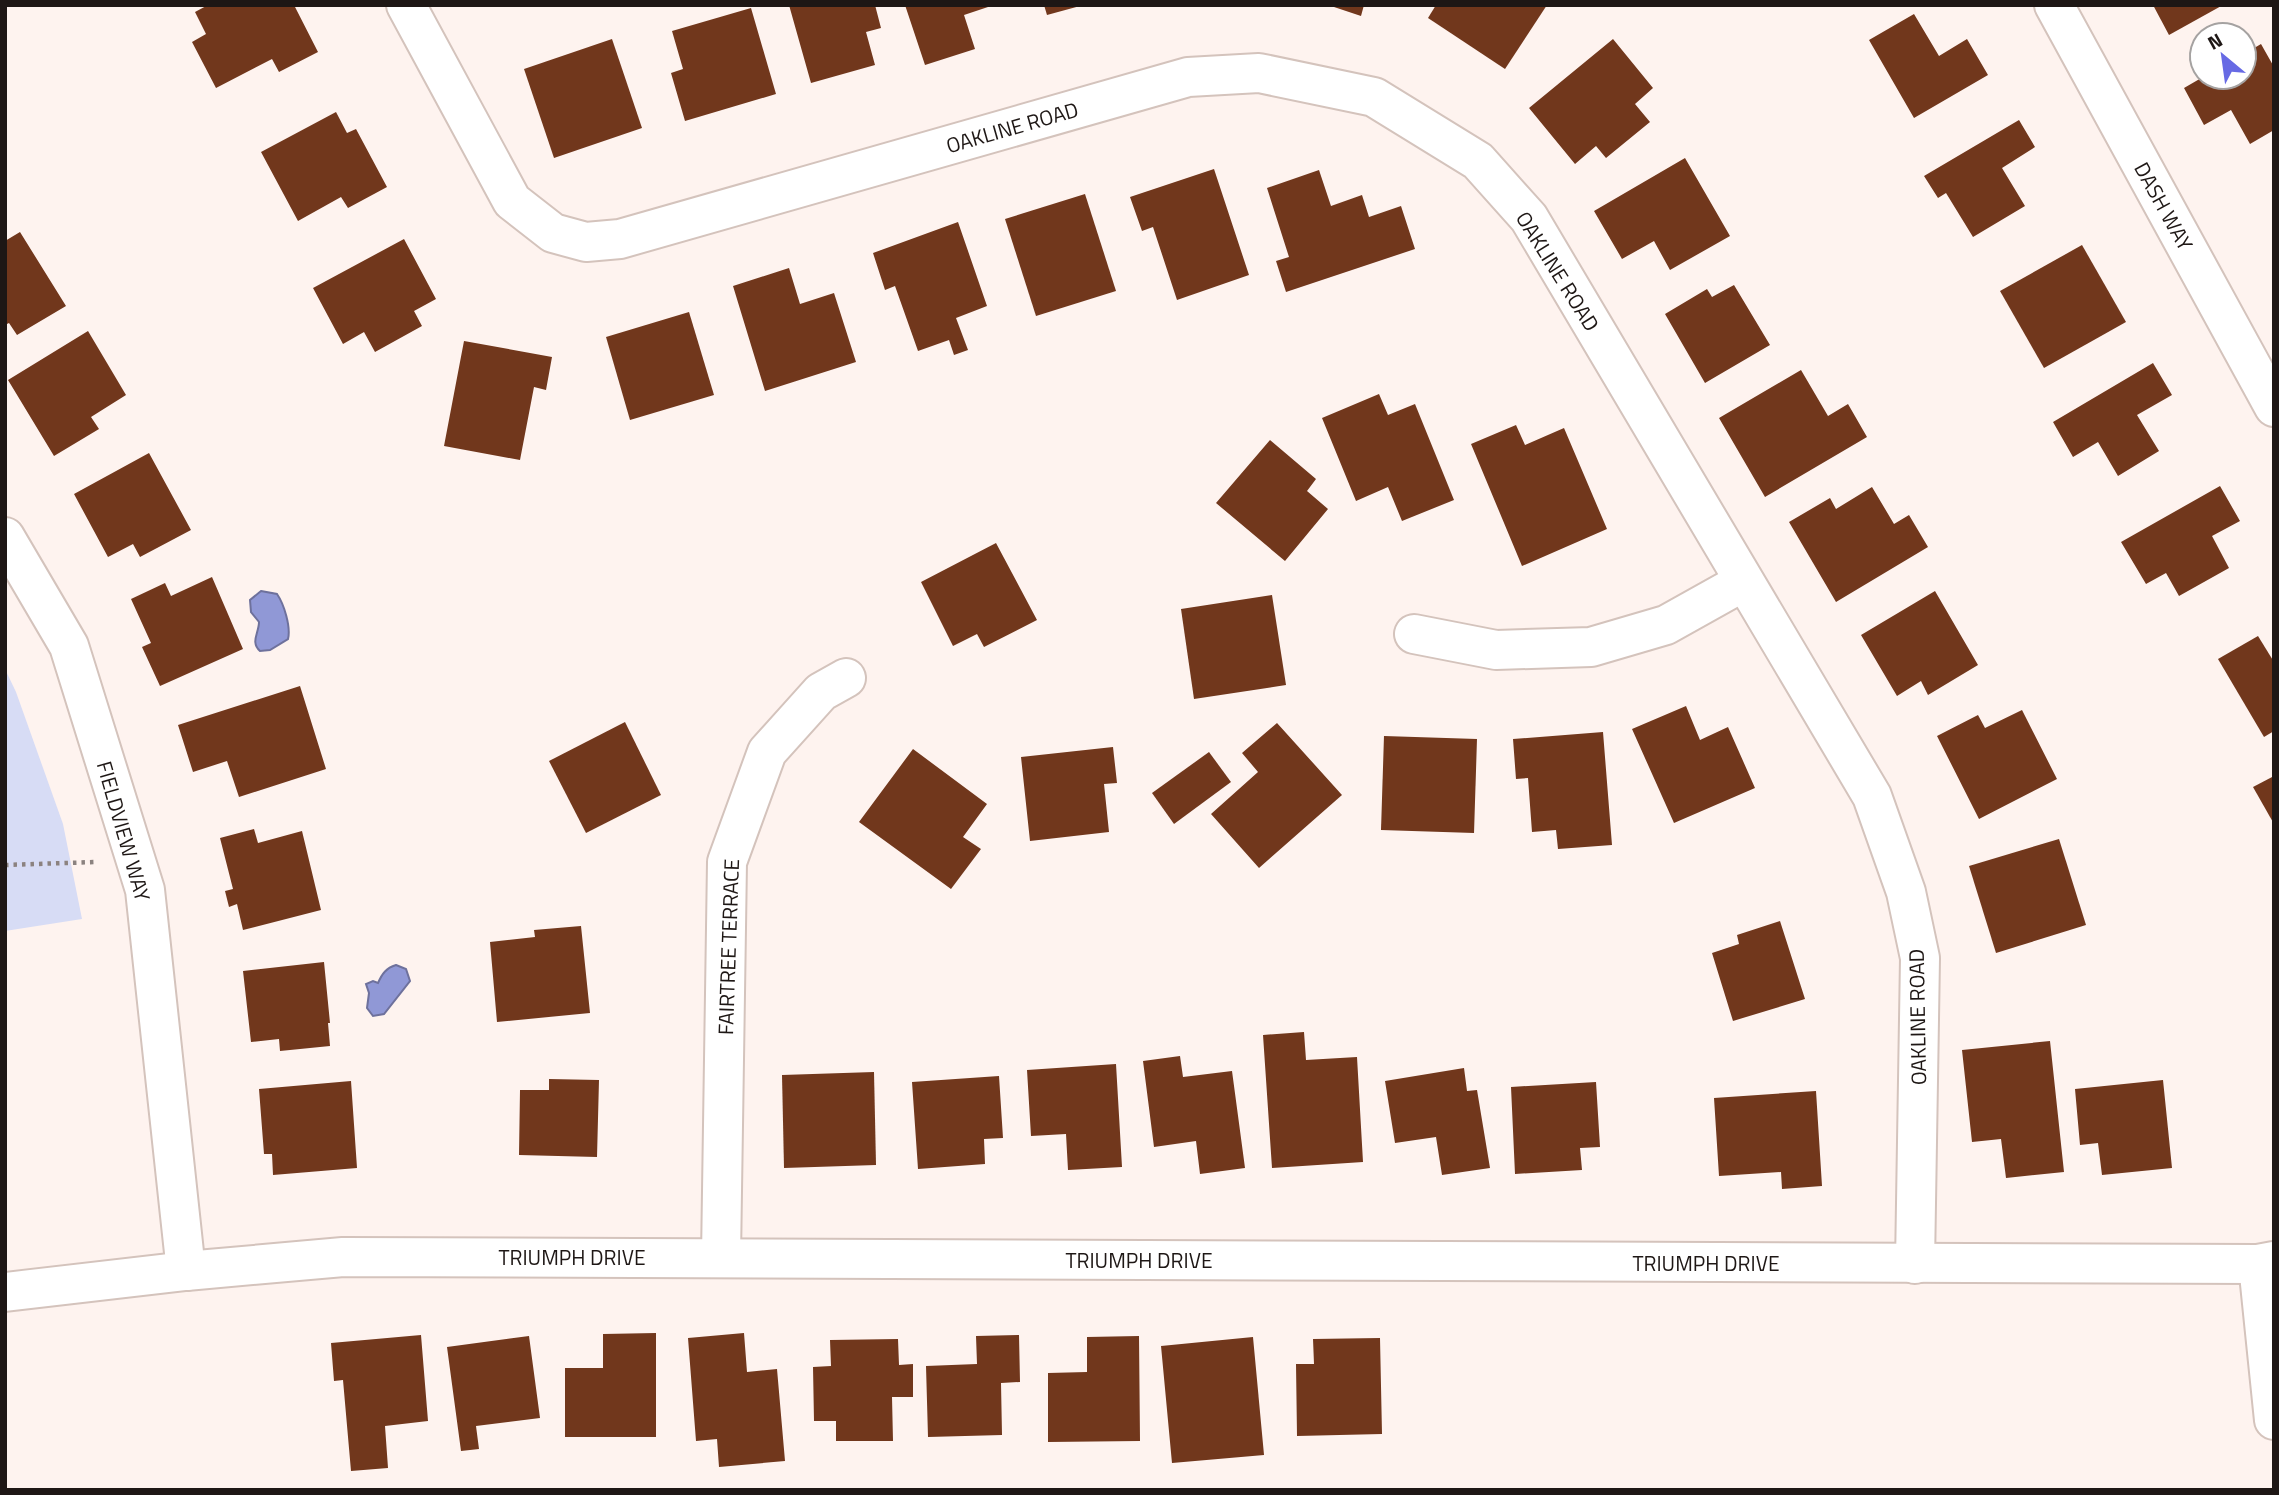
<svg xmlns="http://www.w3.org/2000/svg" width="2279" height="1495" viewBox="0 0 2279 1495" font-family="'Titillium Web',sans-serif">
  <rect width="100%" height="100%" fill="#fef3ef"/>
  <!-- green -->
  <polygon fill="#d7dcf5" points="5,669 16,692 63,824 82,919 5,931"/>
  <!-- water -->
  <g fill="#9098d6" stroke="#6e719c" stroke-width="2">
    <path d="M 261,591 L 277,594 C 284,604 291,627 288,639 L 270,650 L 260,651 C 250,642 259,633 259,622 L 251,612 L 250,600 Z"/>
    <path d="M 396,965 L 406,969 L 410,981 L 384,1014 L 373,1016 L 367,1008 L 369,993 L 366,984 L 373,981 L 378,983 C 382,974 386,968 396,965 Z"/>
  </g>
  <!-- building -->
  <g fill="#71371c">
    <polygon points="208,5 294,5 318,52 279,72 272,59 216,88 192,42 206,34 195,12"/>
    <polygon points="789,5 875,5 881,28 866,32 875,65 811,83"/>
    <polygon points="905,5 990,5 991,6 964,15 975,49 925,65"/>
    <polygon points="1044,5 1080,5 1080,6 1047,15"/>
    <polygon points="1328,5 1364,5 1361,16"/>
    <polygon points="1436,5 1547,5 1505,69 1428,18"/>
    <polygon points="2153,5 2223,5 2169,35"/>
    <polygon points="751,8 776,94 685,121 671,73 683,69 672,31"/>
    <polygon points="1914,14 1939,56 1967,39 1988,75 1914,118 1869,40"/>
    <polygon points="612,39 642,128 554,158 524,69"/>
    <polygon points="1613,39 1653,88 1635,104 1650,122 1606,158 1596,146 1575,164 1529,108"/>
    <polygon points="2261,44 2274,67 2274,130 2250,144 2231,110 2204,125 2184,88 2203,77 2244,77 2244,54"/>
    <polygon points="336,112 347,133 356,129 387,187 348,208 341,197 298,221 261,152"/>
    <polygon points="2019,120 2035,147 2002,168 2025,206 1973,237 1946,193 1938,198 1924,176"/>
    <polygon points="1685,158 1730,236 1670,270 1654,241 1622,259 1594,211"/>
    <polygon points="1214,169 1249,275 1177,300 1153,227 1142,231 1130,197"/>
    <polygon points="1319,170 1331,206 1362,195 1369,217 1401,206 1415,249 1286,292 1276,261 1289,257 1267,188"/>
    <polygon points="1085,194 1116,291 1036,316 1005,219"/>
    <polygon points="958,222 987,306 956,318 968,350 954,355 949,340 918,351 895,286 885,290 873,253"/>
    <polygon points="20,232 66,306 17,335 9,323 5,325 5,241"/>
    <polygon points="404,239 436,299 414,311 422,326 375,352 364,332 343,344 313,288"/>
    <polygon points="2082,245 2126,322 2044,368 2000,291"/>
    <polygon points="789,268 800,304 834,293 856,362 765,391 733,286"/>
    <polygon points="1734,285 1770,345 1705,383 1665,314 1707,289 1712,297"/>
    <polygon points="689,312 714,395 630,420 606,337"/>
    <polygon points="88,331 126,395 91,417 99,429 54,456 8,380"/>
    <polygon points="464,341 552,357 546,390 534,387 520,460 444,446"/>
    <polygon points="2153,363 2172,395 2137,415 2159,451 2118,476 2098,442 2073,457 2053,422"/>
    <polygon points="1801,370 1828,416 1848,404 1867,437 1765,497 1719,418"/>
    <polygon points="1379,394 1388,415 1415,404 1454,500 1402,521 1388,487 1356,501 1322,418"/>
    <polygon points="1516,425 1525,445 1564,428 1607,529 1522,566 1471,444"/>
    <polygon points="1270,440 1316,479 1307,491 1328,509 1285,561 1216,503"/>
    <polygon points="149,453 191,530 140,557 133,544 108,557 74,494"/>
    <polygon points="2220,486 2240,521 2212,536 2229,568 2179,596 2166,573 2146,584 2121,542"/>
    <polygon points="1872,487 1894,524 1909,515 1928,547 1836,602 1789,522 1830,498 1836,509"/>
    <polygon points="996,543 1037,620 984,647 977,634 953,646 921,582"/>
    <polygon points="212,577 243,649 160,686 142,647 151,643 131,599 165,583 171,596"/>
    <polygon points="1935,591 1978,665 1928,695 1921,681 1897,696 1861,635"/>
    <polygon points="1272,595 1286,685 1194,699 1181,609"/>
    <polygon points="2258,636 2274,662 2274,731 2264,737 2218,659"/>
    <polygon points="300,686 326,769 239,797 227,761 193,772 178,725"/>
    <polygon points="1686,706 1700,740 1728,727 1755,788 1674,823 1632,729"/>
    <polygon points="2022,710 2057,779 1979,819 1937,736 1978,715 1985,728"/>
    <polygon points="625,722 661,795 586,833 549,761"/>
    <polygon points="1277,723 1342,795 1259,868 1211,814 1258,772 1242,753"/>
    <polygon points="1603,732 1612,845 1558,849 1556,830 1532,832 1528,778 1516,779 1513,739"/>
    <polygon points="1384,736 1477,739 1474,833 1381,830"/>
    <polygon points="1113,747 1117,783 1104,784 1109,832 1030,841 1021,757"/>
    <polygon points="913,749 987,804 963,837 981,849 951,889 859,822"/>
    <polygon points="1209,752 1231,782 1174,824 1152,793"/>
    <polygon points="2274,776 2274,824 2253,787"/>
    <polygon points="254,829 258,843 302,831 321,910 243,930 237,904 229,907 225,891 233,889 220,838"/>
    <polygon points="2059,839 2086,925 1996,953 1969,866"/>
    <polygon points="1780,921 1805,999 1733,1021 1712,953 1739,944 1737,935"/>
    <polygon points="581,926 590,1013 497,1022 490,942 535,937 534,930"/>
    <polygon points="324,962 330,1023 328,1023 330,1046 280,1051 279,1039 251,1042 243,971"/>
    <polygon points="1304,1032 1306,1060 1357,1057 1363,1162 1272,1168 1263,1035"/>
    <polygon points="2050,1041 2064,1172 2006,1178 2001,1139 1972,1142 1962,1050"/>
    <polygon points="1180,1056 1183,1077 1232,1071 1245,1168 1200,1174 1196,1141 1154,1147 1143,1061"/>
    <polygon points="1116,1064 1122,1167 1068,1170 1066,1134 1031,1136 1027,1070"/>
    <polygon points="1464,1068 1467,1091 1477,1090 1490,1168 1442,1175 1436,1137 1395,1143 1385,1081"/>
    <polygon points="874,1072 876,1165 784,1168 782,1075"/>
    <polygon points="999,1076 1003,1138 984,1139 985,1164 918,1169 912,1082"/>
    <polygon points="549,1079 599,1080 597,1157 519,1155 520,1090 549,1090"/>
    <polygon points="2163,1080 2172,1168 2102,1175 2098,1143 2080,1145 2075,1089"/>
    <polygon points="351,1081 357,1168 273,1175 272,1154 264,1154 259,1089"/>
    <polygon points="1596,1082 1600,1147 1580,1148 1582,1170 1515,1174 1511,1087"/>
    <polygon points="1816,1091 1822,1186 1782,1189 1781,1172 1719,1176 1714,1098"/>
    <polygon points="656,1333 656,1437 565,1437 565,1368 603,1368 603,1334"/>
    <polygon points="744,1333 747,1372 777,1369 785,1461 719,1467 717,1439 696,1441 688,1338"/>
    <polygon points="421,1335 428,1421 385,1426 388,1468 351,1471 343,1380 334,1381 331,1343"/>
    <polygon points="1019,1335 1020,1382 1001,1383 1002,1435 928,1437 926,1366 977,1364 976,1336"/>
    <polygon points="529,1336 540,1418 476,1426 479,1449 461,1451 447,1347"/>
    <polygon points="1139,1336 1140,1441 1048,1442 1048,1373 1087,1372 1087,1337"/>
    <polygon points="1253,1337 1264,1455 1172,1463 1161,1346"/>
    <polygon points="1380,1338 1382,1434 1297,1436 1296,1364 1314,1364 1313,1339"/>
    <polygon points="898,1339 899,1365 913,1364 913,1397 892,1397 893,1441 836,1441 836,1421 814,1421 813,1367 831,1366 830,1340"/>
  </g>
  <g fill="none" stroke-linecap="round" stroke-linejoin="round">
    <defs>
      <g id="minor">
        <polyline points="406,5 512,201 553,233 586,242 620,239 1188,77 1259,73 1374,97 1478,161 1529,218 1872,796 1906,892 1920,958 1915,1264"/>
        <polyline points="2054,5 2274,407"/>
        <polyline points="5,537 69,646 145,890 186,1271"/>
        <polyline points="1414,634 1496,650 1591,647 1666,625 1743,582"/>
        <polyline points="721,1257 727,862 767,752 821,692 846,678"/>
        <polyline points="2258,1264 2274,1420"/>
        <polyline points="5,1292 186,1271 343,1257 2258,1264 2274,1261"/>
      </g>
    </defs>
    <!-- minor casing -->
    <use href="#minor" stroke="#d4c3bc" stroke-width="42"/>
    <!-- path -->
    <polyline stroke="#8b827f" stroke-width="4.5" stroke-dasharray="3.5 5" stroke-linecap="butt" points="5,865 96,862"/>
    <!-- minor -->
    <use href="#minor" stroke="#fff" stroke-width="38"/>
  </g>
  <g text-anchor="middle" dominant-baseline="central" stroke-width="7" stroke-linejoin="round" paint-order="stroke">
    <!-- street labels -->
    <g font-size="21" fill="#1e1715" stroke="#fff">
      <text transform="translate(1012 127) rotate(-16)">OAKLINE ROAD</text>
      <text transform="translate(2164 206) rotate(61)">DASH WAY</text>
      <text transform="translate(1558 271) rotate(58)">OAKLINE ROAD</text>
      <text transform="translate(124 831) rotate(74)">FIELDVIEW WAY</text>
      <text transform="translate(728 947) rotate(-88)">FAIRTREE TERRACE</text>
      <text transform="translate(1917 1017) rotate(-91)">OAKLINE ROAD</text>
      <text x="572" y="1257">TRIUMPH DRIVE</text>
      <text x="1139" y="1260">TRIUMPH DRIVE</text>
      <text x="1706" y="1263">TRIUMPH DRIVE</text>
    </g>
  </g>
  <!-- border -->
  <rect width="2279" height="1495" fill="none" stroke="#1e1715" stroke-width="14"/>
  <!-- north arrow -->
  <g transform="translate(2223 56) rotate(331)"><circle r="33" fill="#ffffff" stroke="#a5a2a1" stroke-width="2"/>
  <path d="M0-5L12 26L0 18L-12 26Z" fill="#676ae4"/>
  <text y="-10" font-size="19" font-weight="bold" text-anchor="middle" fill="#1e1715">N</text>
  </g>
</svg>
